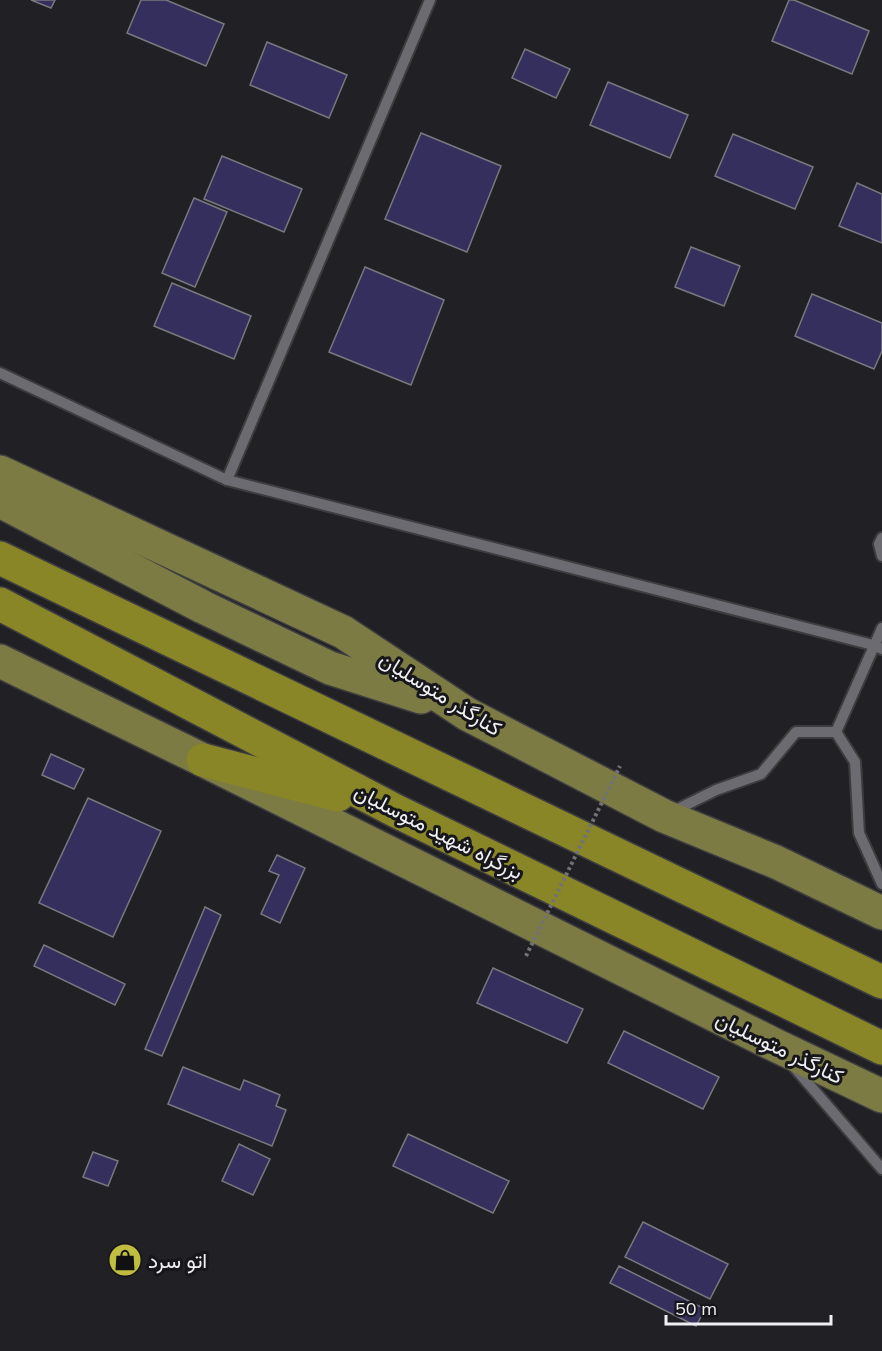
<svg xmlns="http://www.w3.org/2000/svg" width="882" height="1351" viewBox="0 0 882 1351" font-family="Mulish,Vazirmatn,sans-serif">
  <rect width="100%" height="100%" fill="#202025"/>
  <!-- building -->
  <g fill="#342f5d" stroke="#78787e" stroke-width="1.5">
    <polygon points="31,0 55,0 51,8"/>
    <polygon points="141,0 166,0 224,24 206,66 127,33"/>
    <polygon points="789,0 794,0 869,31 852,74 772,41"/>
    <polygon points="267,42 347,75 329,118 250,85"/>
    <polygon points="525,49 570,69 556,98 512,78"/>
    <polygon points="608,82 688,115 670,158 590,125"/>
    <polygon points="421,133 501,166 467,252 385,219"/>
    <polygon points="733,134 813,167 795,209 715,176"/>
    <polygon points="222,156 302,189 284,232 204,199"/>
    <polygon points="857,183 882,194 882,243 839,226"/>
    <polygon points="194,198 227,212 195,287 162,273"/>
    <polygon points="691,247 740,266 724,306 675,287"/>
    <polygon points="365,267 444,300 411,385 329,352"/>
    <polygon points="172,283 251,316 234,359 154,326"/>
    <polygon points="812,294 882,323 882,351 874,369 795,336"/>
    <polygon points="51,754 84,769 74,789 42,775"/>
    <polygon points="88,798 161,831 113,937 39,903"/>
    <polygon points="277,855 305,868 280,923 261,914 279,875 269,871"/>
    <polygon points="205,907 221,915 162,1056 145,1049"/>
    <polygon points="44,945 125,984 115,1005 34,966"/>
    <polygon points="493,968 583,1009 567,1043 477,1003"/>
    <polygon points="624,1031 719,1077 703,1109 608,1063"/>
    <polygon points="183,1067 240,1090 244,1080 280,1095 276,1106 286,1110 272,1146 168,1104"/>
    <polygon points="408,1134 509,1181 493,1213 393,1166"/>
    <polygon points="239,1144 270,1159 253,1195 222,1181"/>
    <polygon points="93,1152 118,1161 108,1186 83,1177"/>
    <polygon points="643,1222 728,1264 710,1299 625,1257"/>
    <polygon points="619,1266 705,1309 696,1326 610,1283"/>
  </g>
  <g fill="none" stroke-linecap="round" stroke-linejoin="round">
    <defs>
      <g id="lane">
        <polyline points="0,373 227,480 873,645 882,649"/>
        <polyline points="227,480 430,0"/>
        <polyline points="882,538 879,544 882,556"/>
        <polyline points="836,732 882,628"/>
        <polyline points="672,812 716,790 761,774 796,732 836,732 855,762 859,833 882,884"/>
        <polyline points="794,1067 882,1169"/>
      </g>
      <g id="primary">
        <polyline points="0,472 343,632 467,714 664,816 776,862 882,913"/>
        <polyline points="0,501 203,607 330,668 421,697"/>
        <polyline points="0,661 203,760 777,1046 882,1096"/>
      </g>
      <g id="highway">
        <polyline points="0,558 882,982"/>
        <polyline points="0,604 396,811 882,1048"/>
        <polyline points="203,760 338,795"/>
      </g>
    </defs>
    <!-- lane casing -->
    <use href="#lane" stroke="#3d3d40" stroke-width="14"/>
    <!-- primary casing -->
    <use href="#primary" stroke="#3d3d40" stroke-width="36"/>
    <!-- highway casing -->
    <use href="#highway" stroke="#3d3d40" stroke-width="36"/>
    <!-- lane -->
    <use href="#lane" stroke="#6b6b71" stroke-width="10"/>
    <!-- primary -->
    <use href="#primary" stroke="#7c7b44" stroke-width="33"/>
    <!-- highway -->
    <use href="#highway" stroke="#888626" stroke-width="33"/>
    <!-- path-bridge -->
    <polyline stroke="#727277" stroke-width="4" stroke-dasharray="3 3" stroke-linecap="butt" points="526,956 620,766"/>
  </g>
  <!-- icons -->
  <defs>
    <symbol id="shop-disc" viewBox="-11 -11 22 22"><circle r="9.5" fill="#c0be41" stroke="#17171b"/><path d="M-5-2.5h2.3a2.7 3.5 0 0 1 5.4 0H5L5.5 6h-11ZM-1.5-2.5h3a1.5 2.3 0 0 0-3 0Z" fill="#111"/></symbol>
  </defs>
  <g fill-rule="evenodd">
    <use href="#shop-disc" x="106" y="1241" width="38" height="38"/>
  </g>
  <g text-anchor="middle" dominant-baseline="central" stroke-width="6" stroke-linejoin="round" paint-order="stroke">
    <!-- street labels -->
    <g font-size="21" fill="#f0f0f3" stroke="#17171b">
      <text transform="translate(441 693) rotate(32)">کنارگذر متوسلیان</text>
      <text transform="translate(439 831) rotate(27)">بزرگراه شهید متوسلیان</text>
      <text transform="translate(780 1047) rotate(26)">کنارگذر متوسلیان</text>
    </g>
    <!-- poi labels -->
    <g font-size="21" fill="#f0f0f3" stroke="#17171b" text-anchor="start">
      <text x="148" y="1260">اتو سرد</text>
    </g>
  </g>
  <!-- scale -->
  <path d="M666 1315v9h165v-9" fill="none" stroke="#f0f0f3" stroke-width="3"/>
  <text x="675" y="1315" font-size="18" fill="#f0f0f3" stroke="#17171b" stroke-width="4.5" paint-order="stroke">50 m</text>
</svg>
